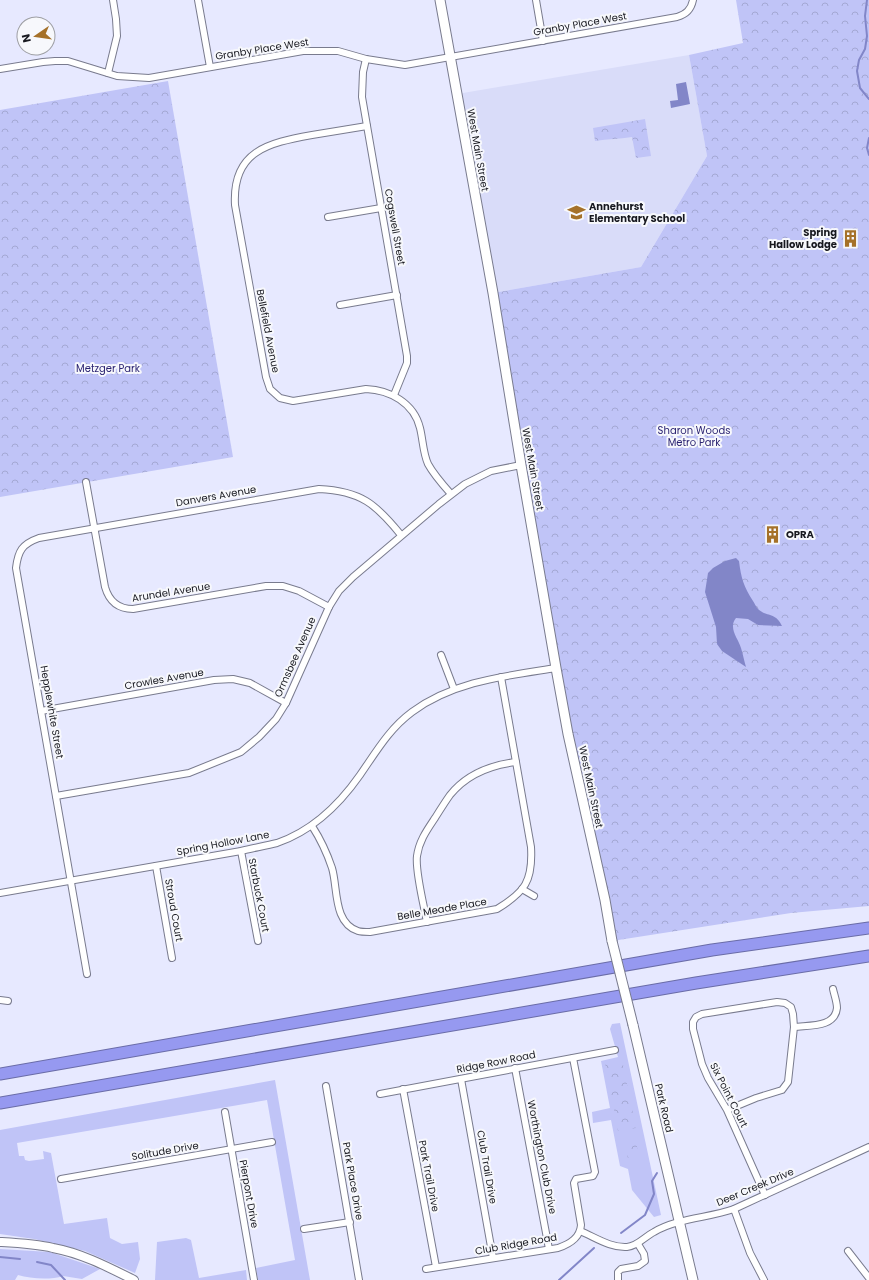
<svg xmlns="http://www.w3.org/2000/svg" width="869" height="1280" viewBox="0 0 869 1280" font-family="Poppins,sans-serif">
  <defs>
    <pattern id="forest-crowns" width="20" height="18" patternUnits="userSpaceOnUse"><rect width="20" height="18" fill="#c0c4f7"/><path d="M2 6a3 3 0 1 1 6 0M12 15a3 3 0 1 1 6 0" fill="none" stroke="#a4a8d3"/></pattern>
  </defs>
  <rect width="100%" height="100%" fill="#e7e9ff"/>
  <!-- built -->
  <polygon fill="#d9dcf9" points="689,55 707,156 641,267 493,293 457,94"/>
  <!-- grass -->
  <g fill="#c0c4f7">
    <polygon points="620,1023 661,1215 654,1217 632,1190 628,1169 620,1166 611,1120 593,1123 592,1112 610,1108 601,1061 618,1057 610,1029 612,1024"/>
    <polygon points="275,1080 310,1280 258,1280 256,1268 295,1260 267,1100 17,1143 19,1156 24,1156 25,1160 29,1161 44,1159 43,1151 51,1153 64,1224 107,1218 110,1238 122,1244 138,1242 140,1259 135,1273 85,1251 34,1239 0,1234 0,1130"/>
    <polygon points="186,1238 191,1240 199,1278 246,1270 247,1280 155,1280 157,1242"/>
    <path d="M 0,1249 L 50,1252 L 100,1269 L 82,1279 L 63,1276 C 51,1280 31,1279 18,1275 L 15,1280 L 0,1280 Z"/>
  </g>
  <!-- forest -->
  <g fill="url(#forest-crowns)">
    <polygon points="736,0 869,0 869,906 791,913 612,941 582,797 493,293 641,267 707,156 689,55 743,43"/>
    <polygon points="168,81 233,457 0,497 0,110"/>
    <path d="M 645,119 L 651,156 L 636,158 L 632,137 C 619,139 608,139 595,141 L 593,128 Z"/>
    <polygon points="622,1060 636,1128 618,1131 605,1063"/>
    <polygon points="636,1142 640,1162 629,1164 625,1144"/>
  </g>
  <!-- water -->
  <g fill="#8286c8">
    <polygon points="686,82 690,104 671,108 670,101 678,100 676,84"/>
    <path d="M 736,558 L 739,561 C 741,578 744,587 753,601 C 755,604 756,607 758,609 C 766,617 776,612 782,626 L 758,625 L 748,619 L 736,618 C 728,628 738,638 741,648 C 743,654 744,661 746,667 L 722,651 L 717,644 L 716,627 L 705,592 L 708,573 L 713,568 L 725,561 Z"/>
  </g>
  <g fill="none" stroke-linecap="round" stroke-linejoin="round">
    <!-- stream -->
    <g stroke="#8286c8" stroke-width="2">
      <polyline points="867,0 865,16 867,36 865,49 859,60 857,71 860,88 869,99"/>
      <polyline points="869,138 867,148 869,155"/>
      <polyline points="621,1233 645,1215 654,1194 652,1181 657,1173"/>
      <polyline points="0,1257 20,1259"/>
      <polyline points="37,1262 51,1265 65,1280"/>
      <polyline points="559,1280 594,1248"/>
    </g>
    <defs>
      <g id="minor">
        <polyline points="198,0 210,67"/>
        <polyline points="536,0 543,41"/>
        <polyline points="366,59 363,72 362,97 407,356 407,363 394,395"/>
        <path d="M 0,69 L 43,62 L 55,61 L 68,61 L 117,76 L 149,78 L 303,51 L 338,51 L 366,59 L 405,65 L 677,17 C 686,14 691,10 693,0"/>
        <polyline points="108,73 117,36 116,19 113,0"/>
        <path d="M 367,126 C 349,129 331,132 312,135 C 268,143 232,151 235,205 L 266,377 L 270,389 L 280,398 L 293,401 L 366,389 C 390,390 414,403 420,428 C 423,440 423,453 428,464 C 434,475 443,485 451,494"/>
        <polyline points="328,217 381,208"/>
        <polyline points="340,305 397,295"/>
        <path d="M 86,482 L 105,587 C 109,601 118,609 133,609 L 266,586 L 283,586 L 299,591 L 329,607"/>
        <polyline points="441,655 454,689"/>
        <polyline points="41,711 214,680 233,679 250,683 286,703"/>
        <polyline points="56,796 189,773 241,752 259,737 276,719 286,703 329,607 339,591 353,577 439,504 465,484 491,471 521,465"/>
        <path d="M 312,826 C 321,840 327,853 332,868 C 338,888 333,923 358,931 C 361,932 366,932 370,932 L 497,909 C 525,892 533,881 531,847 L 501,677"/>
        <polyline points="241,851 258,941"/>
        <polyline points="156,866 172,958"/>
        <polyline points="522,889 534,896"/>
        <path d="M 0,893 L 241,851 C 253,848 265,846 277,843 C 312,831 339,805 360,775 C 376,752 389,729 412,712 C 454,681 506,676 556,668"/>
        <path d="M 427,922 C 424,906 415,871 417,856 C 419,841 427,830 435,818 C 440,810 445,802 450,795 C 466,775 491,765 516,762"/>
        <path d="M 87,974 L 16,568 C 18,551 22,544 39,538 L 319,489 C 361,491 376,504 401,535"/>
        <polyline points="0,1000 8,1001"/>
        <path d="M 794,1027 C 809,1025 835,1028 837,1008 C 837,1002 834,994 833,989"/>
        <polyline points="515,1068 549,1249"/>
        <polyline points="461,1079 493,1258"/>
        <polyline points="326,1086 359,1280"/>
        <polyline points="403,1089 436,1267"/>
        <polyline points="380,1094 615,1050"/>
        <polyline points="727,1110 756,1098 782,1090 788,1082 794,1027 793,1014 791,1007 785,1003 777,1002 702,1014 696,1017 693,1022 693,1029 702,1064 708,1078 727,1110 765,1195"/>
        <polyline points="225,1112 254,1280"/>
        <polyline points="61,1179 272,1142"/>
        <polyline points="734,1209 750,1253 764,1280"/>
        <polyline points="304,1229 350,1222"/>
        <path d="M 580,1231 C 595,1237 610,1248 627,1247 C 638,1246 644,1237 654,1232 C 678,1218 708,1218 734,1209 L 869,1147"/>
        <polyline points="848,1251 869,1278"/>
        <path d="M 426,1269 L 558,1248 C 570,1244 580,1238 581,1225 L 574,1183 L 576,1179 L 593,1176 L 595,1172 L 573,1058"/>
        <polyline points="618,1280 618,1272 621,1269 638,1266 645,1261 644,1254 638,1244"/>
      </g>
      <path id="tertiary" d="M 0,1242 C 17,1243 36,1244 53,1248 C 81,1253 108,1267 134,1280"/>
      <g id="secondary">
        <polyline points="440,0 493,293 521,465 556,668 568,734 605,900 612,941"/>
        <polyline points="633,1025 693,1280"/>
      </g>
      <g id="motorway">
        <polyline points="0,1074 712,950 869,928"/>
        <polyline points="0,1103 696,983 869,956"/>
      </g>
    </defs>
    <!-- minor casing -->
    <use href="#minor" stroke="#797b8e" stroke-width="8"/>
    <!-- tertiary casing -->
    <use href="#tertiary" stroke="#797b8e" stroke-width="10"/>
    <!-- secondary casing -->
    <use href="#secondary" stroke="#797b8e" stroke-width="11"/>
    <!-- motorway casing -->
    <use href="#motorway" stroke="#6a6ca7" stroke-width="13"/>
    <!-- minor -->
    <use href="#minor" stroke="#fff" stroke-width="6"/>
    <!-- tertiary -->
    <use href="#tertiary" stroke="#fff" stroke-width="8"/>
    <!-- secondary -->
    <use href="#secondary" stroke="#fff" stroke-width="9"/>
    <!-- motorway -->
    <use href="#motorway" stroke="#9699f0" stroke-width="11"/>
    <defs>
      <polyline id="secondary-bridge" points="612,941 633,1025"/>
    </defs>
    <!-- secondary-bridge casing -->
    <use href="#secondary-bridge" stroke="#797b8e" stroke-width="11" stroke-linecap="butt"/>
    <!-- secondary-bridge -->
    <use href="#secondary-bridge" stroke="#fff" stroke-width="9"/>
  </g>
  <!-- icons -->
  <defs>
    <symbol id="school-bare" viewBox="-9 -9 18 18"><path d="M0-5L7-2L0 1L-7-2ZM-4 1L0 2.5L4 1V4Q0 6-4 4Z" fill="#a57129" stroke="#f7f8fc" stroke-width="2.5" paint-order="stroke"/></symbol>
    <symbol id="building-bare" viewBox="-9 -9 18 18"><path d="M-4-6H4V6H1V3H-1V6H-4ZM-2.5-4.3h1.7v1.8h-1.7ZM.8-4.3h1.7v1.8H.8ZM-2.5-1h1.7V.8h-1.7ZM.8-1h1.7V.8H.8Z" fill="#a57129" stroke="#f7f8fc" stroke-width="2.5" paint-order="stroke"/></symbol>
  </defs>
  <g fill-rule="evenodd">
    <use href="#school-bare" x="564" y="200" width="25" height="25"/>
    <use href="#building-bare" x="838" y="226" width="25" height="25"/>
    <use href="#building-bare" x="760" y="522" width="25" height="25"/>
  </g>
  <g text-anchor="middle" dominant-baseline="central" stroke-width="4" stroke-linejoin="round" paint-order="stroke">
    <!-- street labels -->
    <g font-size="10" fill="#181920" stroke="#f7f8fc">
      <text transform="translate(580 24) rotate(-10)">Granby Place West</text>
      <text transform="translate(262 49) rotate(-9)">Granby Place West</text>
      <text transform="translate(478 150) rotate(80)">West Main Street</text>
      <text transform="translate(395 227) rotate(80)">Cogswell Street</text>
      <text transform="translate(268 331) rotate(79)">Bellefield Avenue</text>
      <text transform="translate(533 469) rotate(80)">West Main Street</text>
      <text transform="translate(216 496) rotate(-10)">Danvers Avenue</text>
      <text transform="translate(171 592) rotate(-9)">Arundel Avenue</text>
      <text transform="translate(295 657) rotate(-66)">Ormsbee Avenue</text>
      <text transform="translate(164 679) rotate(-10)">Crowles Avenue</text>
      <text transform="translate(52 712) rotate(80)">Hepplewhite Street</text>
      <text transform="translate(591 787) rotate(78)">West Main Street</text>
      <text transform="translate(223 843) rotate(-11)">Spring Hollow Lane</text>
      <text transform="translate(259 895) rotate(79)">Starbuck Court</text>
      <text transform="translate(442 909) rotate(-10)">Belle Meade Place</text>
      <text transform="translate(174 910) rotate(80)">Stroud Court</text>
      <text transform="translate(496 1062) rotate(-11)">Ridge Row Road</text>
      <text transform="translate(729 1095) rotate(63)">Six Point Court</text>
      <text transform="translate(664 1108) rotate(77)">Park Road</text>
      <text transform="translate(165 1151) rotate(-10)">Solitude Drive</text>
      <text transform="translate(542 1157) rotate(79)">Worthington Club Drive</text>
      <text transform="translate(487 1167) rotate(80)">Club Trail Drive</text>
      <text transform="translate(429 1176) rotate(79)">Park Trail Drive</text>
      <text transform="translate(353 1181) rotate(80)">Park Place Drive</text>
      <text transform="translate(755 1187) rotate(-23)">Deer Creek Drive</text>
      <text transform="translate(249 1194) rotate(80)">Pierpont Drive</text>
      <text transform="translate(516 1244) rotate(-10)">Club Ridge Road</text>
    </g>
    <!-- poi labels -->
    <g font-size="10" font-weight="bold" fill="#181920" stroke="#f7f8fc" text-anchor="start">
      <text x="589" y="206">Annehurst<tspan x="589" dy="12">Elementary School</tspan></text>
      <text x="837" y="232" text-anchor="end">Spring<tspan x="837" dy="12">Hallow Lodge</tspan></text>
      <text x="786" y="534">OPRA</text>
    </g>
    <!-- park labels -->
    <g font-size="10" fill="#2b2372" stroke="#f7f8fc">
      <text x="108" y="368">Metzger Park</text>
      <text x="694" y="430">Sharon Woods<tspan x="694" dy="12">Metro Park</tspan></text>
    </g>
  </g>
  <!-- north arrow -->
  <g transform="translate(36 36) rotate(257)"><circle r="19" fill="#f7f8fc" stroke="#9e9fa4"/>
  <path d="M0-3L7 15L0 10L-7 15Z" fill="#a57129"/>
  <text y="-6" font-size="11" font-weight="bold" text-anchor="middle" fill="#181920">N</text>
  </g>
</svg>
